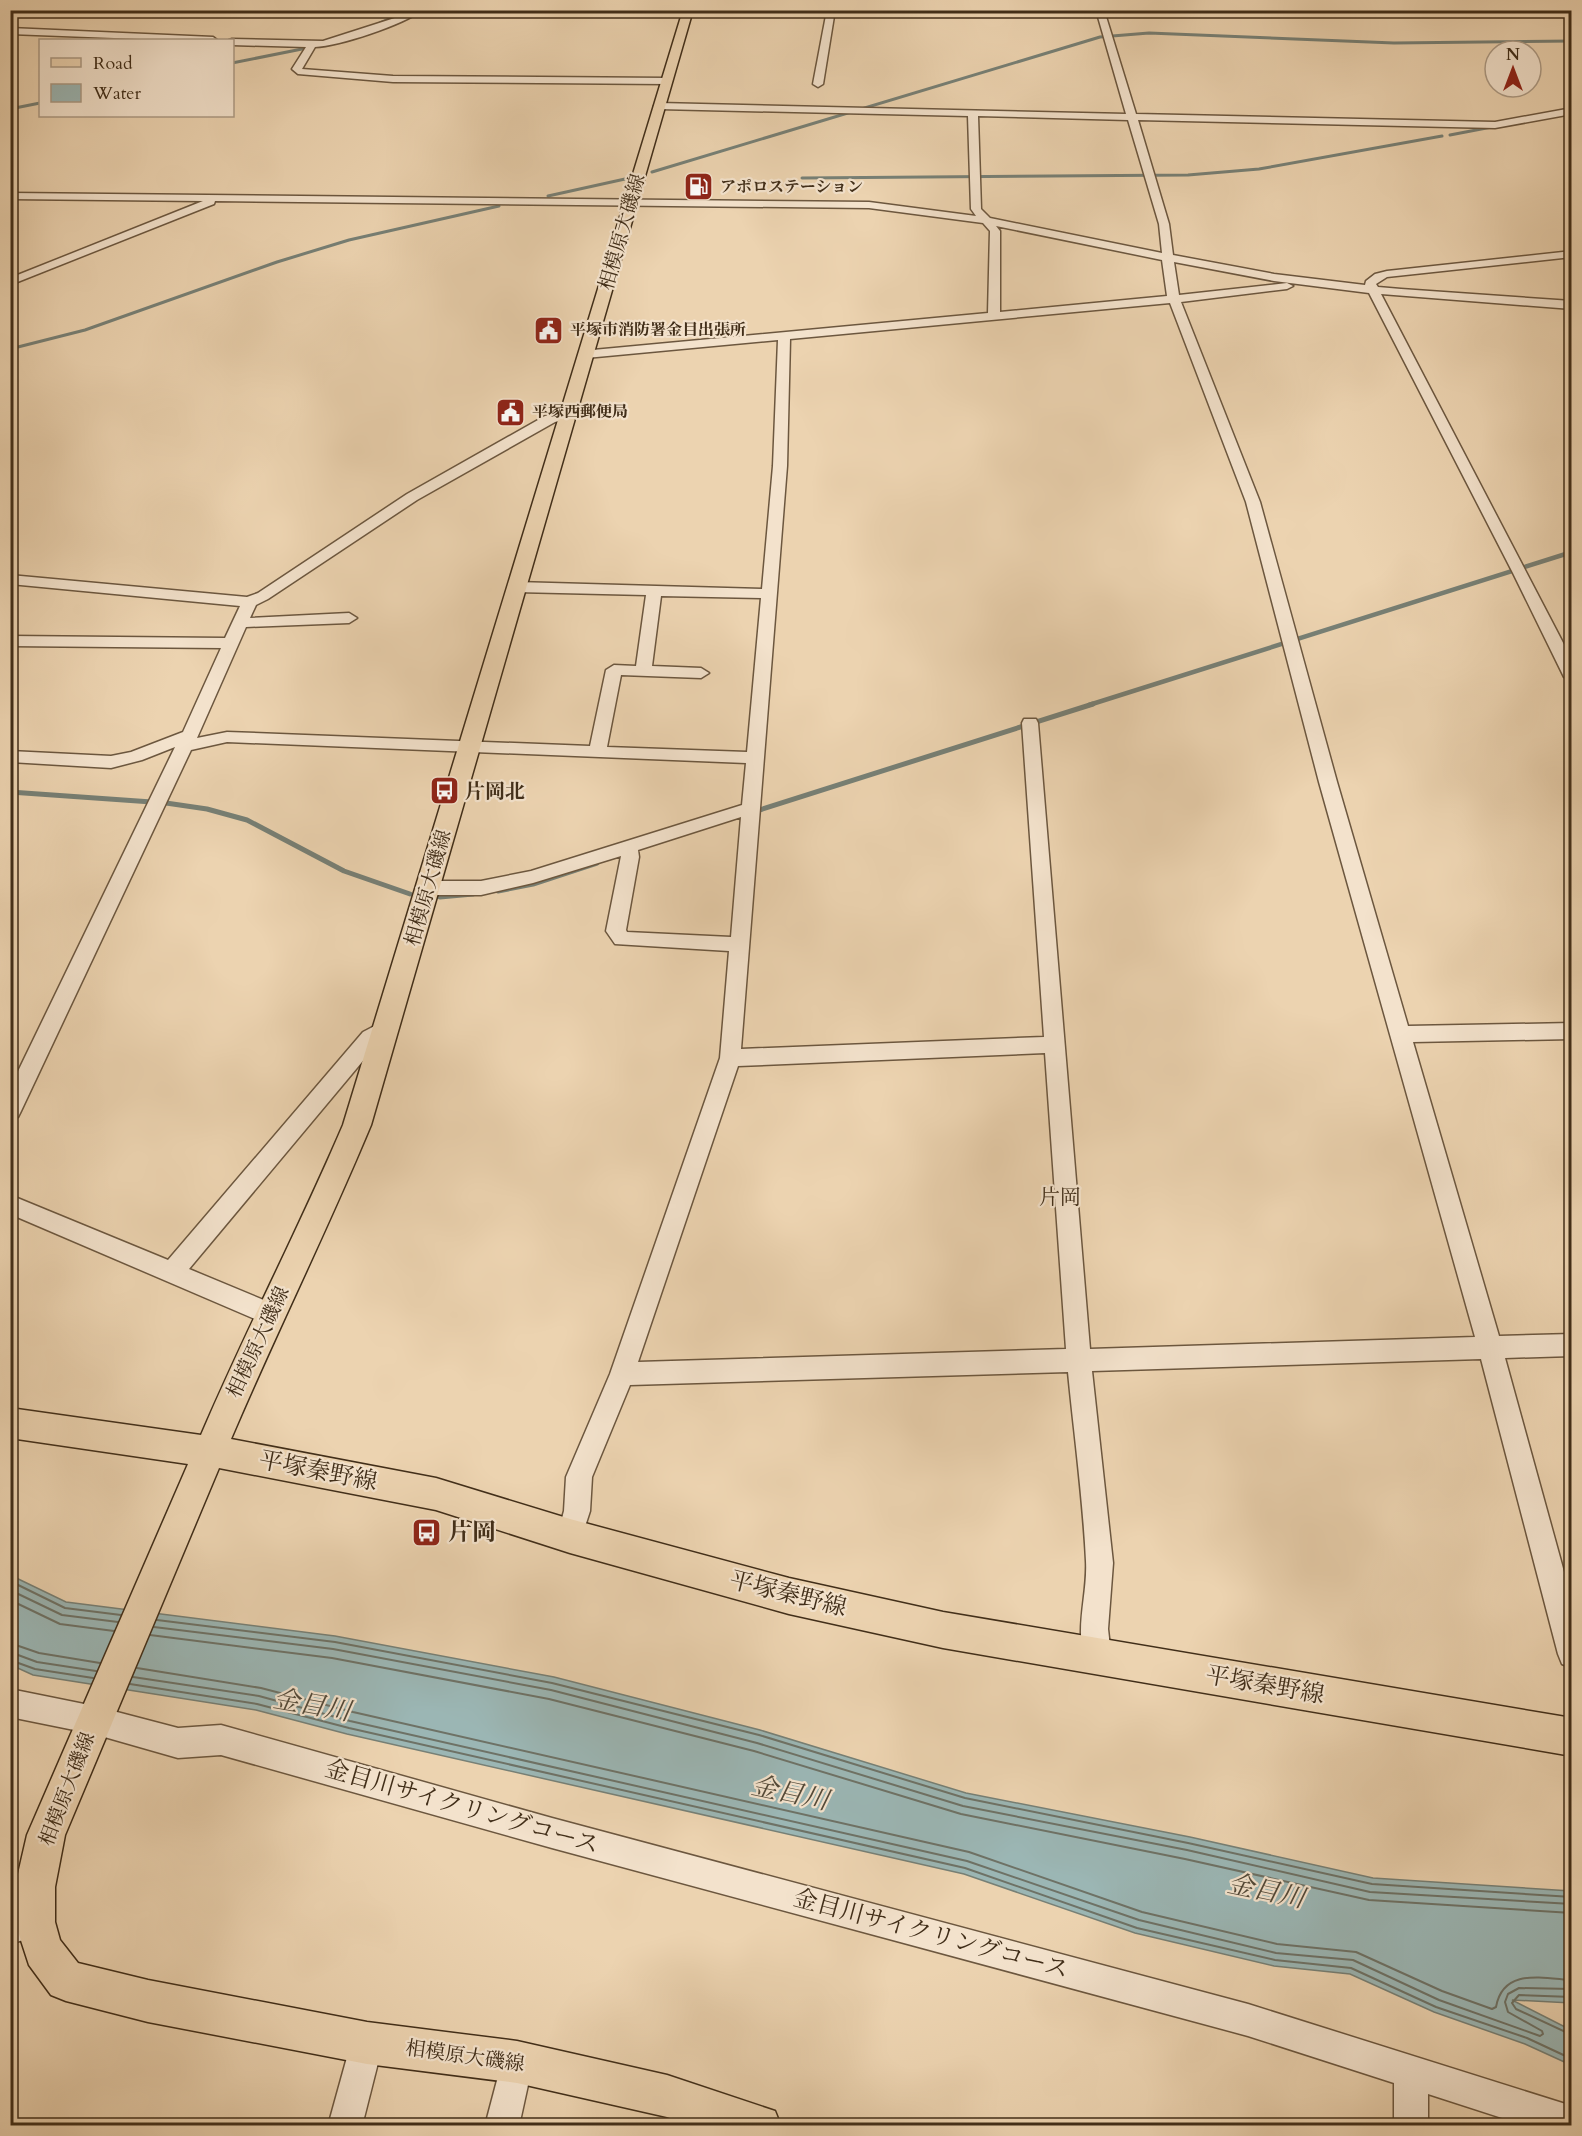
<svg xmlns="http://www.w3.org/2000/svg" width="1582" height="2136" viewBox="0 0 1582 2136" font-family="Cardo,'Noto Serif JP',serif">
  <rect width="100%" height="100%" fill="#ecd3b0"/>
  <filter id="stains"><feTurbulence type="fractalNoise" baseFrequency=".00333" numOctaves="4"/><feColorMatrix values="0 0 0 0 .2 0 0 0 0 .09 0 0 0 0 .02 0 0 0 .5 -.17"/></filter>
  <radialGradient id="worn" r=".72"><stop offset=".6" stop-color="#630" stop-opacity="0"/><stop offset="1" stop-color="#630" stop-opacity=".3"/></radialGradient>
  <!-- water -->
  <polygon fill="#9bb6b4" stroke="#778076" stroke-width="1.5" points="10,1575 66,1602 335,1636 554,1677 760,1730 966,1793 1190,1837 1373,1878 1571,1891 1571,2003 1512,2000 1571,2030 1571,2065 1525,2044 1434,2012 1350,1974 1274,1966 1135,1933 964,1874 347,1734 256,1710 33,1675 11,1665"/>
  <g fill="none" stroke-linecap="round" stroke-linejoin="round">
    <!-- shore -->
    <g stroke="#6e7266" stroke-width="2">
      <polyline points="10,1581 65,1608 121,1615"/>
      <polyline points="10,1590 62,1615 118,1622"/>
      <polyline points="10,1600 60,1624 114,1631"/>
      <polyline points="157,1620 335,1642 552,1683 759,1735 965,1798 1188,1843 1372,1884 1572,1897"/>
      <polyline points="154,1627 333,1649 551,1690 757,1743 963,1806 1187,1850 1370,1892 1572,1904"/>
      <polyline points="150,1635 332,1658 549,1699 754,1751 961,1814 1185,1859 1369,1900 1572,1913"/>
      <polyline points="10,1643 39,1653 100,1663"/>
      <polyline points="10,1652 37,1662 96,1671"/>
      <polyline points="10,1660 35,1669 93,1678"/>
      <path d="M 137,1668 L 261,1688 L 353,1712 L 969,1852 L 1142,1912 L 1277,1944 L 1356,1952 L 1442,1991 L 1492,2009 L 1496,2007 C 1503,1968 1542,1978 1572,1980"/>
      <polyline points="133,1677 259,1696 350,1721 967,1861 1139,1920 1276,1953 1353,1960 1439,2000 1540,2036 1543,2034 1542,2031 1508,2012 1505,2002 1508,1994 1519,1988 1572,1989"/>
      <polyline points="130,1684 257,1704 349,1728 965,1868 1137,1928 1275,1960 1351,1968 1436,2007 1527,2038 1572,2059"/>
      <polyline points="1572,1997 1519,1995 1512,2003 1516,2009 1572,2035"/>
    </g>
    <!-- stream-far2 -->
    <g stroke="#778076" stroke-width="3">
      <polyline points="380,23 410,10"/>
      <polyline points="232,63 307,48"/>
      <polyline points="10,109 40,103"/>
      <polyline points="1450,135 1497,126"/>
      <polyline points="652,172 1100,37 1149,33 1394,43 1572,41"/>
      <polyline points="802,178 1188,175 1259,169 1442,136"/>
      <polyline points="548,196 625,179"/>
      <polyline points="10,349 85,330 277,262 349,240 499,206"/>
    </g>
    <!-- stream-far1 -->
    <polyline stroke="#778076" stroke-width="4.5" points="1089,705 1572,552"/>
    <!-- stream -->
    <g stroke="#778076" stroke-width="5">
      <polyline points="10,792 166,803 207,809 247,820 344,871 410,894"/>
      <polyline points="753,812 1093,704"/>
      <polyline points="498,891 533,884 597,863"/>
      <polyline points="440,897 473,894"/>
    </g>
    <defs>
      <g id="minor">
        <path d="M 411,10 L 422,10 C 403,25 339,46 315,47 L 302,69 L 393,76 L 667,78 L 672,81 L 667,84 L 393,82 L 298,74 L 292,69 L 306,47 L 232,45 L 232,40 L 229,40 L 232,39 L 323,41 L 401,16 Z"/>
        <polygon points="827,10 835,10 823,84 818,87 813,84"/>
        <path d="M 1096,10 L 1104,10 L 1136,114 L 1495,122 L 1572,108 L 1572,114 L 1495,128 L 1138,120 L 1169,224 L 1173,255 L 1274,274 L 1365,285 L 1366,281 L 1375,274 L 1387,271 L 1572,251 L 1572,257 L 1387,277 L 1376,284 L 1378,287 L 1401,289 L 1572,301 L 1572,309 L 1381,294 L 1572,660 L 1572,682 L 1564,677 L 1513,573 L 1369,293 L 1274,281 L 1174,262 L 1179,295 L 1287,283 L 1293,286 L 1287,289 L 1181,302 L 1260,502 L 1337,782 L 1408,1026 L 1572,1023 L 1572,1039 L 1413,1042 L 1499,1336 L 1572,1334 L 1572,1356 L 1505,1358 L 1572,1601 L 1572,1668 L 1562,1664 L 1558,1654 L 1481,1359 L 1092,1371 L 1113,1563 L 1108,1629 L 1111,1656 L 1107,1666 L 1097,1670 L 1087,1666 C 1073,1631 1088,1596 1086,1561 C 1083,1498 1074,1434 1068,1372 L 630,1385 L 592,1477 L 590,1511 L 579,1545 L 570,1549 L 561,1545 L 557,1536 L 564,1511 L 566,1477 L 610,1374 L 720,1058 L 729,951 L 615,944 L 606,931 L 621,856 L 533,883 L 481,895 L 428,895 L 421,893 L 419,888 L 421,883 L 428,881 L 481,881 L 531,871 L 742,805 L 746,763 L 227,742 L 191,750 L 21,1111 L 18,1117 L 10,1119 L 10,1088 L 175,747 L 142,760 L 111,768 L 10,762 L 10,751 L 111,756 L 131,752 L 183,732 L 221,648 L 10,646 L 10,636 L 225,638 L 240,606 L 10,584 L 10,575 L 247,597 L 258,593 L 407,494 L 545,416 L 568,410 L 573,411 L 575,414 L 573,417 L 555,422 L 417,500 L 268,599 L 256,605 L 250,618 L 349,613 L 357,618 L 349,623 L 246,627 L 197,738 L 227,732 L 590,746 L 606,670 L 614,665 L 636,666 L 646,595 L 516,592 L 508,587 L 516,582 L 762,589 L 773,466 L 778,340 L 586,358 L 580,354 L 582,351 L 988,313 L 990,231 L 983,223 L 869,208 L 215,201 L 214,204 L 10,285 L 10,278 L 203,201 L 10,199 L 10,193 L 869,202 L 976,216 L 971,209 L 968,116 L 659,109 L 654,106 L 659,103 L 1126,114 ZM 978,116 L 1128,120 L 1159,224 L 1162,253 L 990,218 L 981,209 ZM 996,226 L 1162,260 L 1167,296 L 1000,312 L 1000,231 ZM 1170,303 L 1246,502 L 1319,782 L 1475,1337 L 1090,1349 L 1038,723 L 1036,719 L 1024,719 L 1022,723 L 1044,1037 L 741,1049 L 787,466 L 790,339 ZM 661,596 L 761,598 L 747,752 L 607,747 L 621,675 L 701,678 L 709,673 L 701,668 L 652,666 ZM 741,817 L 731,937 L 627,932 L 626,930 L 639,857 L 638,850 ZM 1045,1053 L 1066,1349 L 638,1362 L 738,1066 Z"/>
        <polygon points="10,28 213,37 217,40 166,40 10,34"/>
        <polygon points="386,1020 393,1022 396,1028 393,1034 377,1044 189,1269 278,1306 282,1314 278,1322 270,1325 262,1322 10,1214 10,1195 168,1260 363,1032"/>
        <polygon points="10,1689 94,1706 178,1728 221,1725 552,1818 1248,2004 1572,2106 1572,2126 1527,2126 1428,2094 1428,2126 1394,2126 1394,2083 1248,2036 552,1848 221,1755 178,1758 94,1734 10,1717"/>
        <polygon points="35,1906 46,1911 51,1922 46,1933 10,1944 10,1912"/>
        <polygon points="367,2027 379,2031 383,2043 362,2126 328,2126 351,2043 355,2031"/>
        <polygon points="517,2046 529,2050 533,2062 519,2126 485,2126 505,2050"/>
      </g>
      <path id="major" d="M 683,10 L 693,10 L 371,1125 C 327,1231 276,1333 231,1439 L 436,1478 L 570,1519 L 789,1578 L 943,1612 L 1572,1718 L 1572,1756 L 943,1648 L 789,1614 L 570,1553 L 436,1510 L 219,1468 L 65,1835 L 55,1887 L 55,1922 L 60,1940 L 78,1963 L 148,1980 L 367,2022 L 517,2041 L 667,2075 L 775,2111 L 781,2126 L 692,2126 L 667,2117 L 517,2083 L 367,2064 L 148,2022 L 66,2001 L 51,1995 L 29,1965 L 15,1922 L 15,1887 L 27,1835 L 188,1464 L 10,1438 L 10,1408 L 201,1435 C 246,1330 298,1230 343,1125 Z"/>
    </defs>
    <!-- minor casing -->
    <use href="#minor" stroke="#6c573f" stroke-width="3"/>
    <!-- major casing -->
    <use href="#major" stroke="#412e19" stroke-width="3"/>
    <!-- minor -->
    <use href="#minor" fill="#f3e2cc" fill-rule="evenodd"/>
    <!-- major -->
    <use href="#major" fill="#ecd3b0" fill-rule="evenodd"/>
  </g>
  <!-- icons -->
  <defs>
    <symbol id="fuel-square" viewBox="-11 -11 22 22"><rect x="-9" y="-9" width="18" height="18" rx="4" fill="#8f2418" stroke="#f3e2cc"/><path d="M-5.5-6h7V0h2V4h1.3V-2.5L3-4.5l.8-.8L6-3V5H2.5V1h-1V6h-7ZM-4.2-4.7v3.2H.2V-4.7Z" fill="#fff"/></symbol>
    <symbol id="civic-square" viewBox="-11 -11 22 22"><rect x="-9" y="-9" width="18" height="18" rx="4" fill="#8f2418" stroke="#f3e2cc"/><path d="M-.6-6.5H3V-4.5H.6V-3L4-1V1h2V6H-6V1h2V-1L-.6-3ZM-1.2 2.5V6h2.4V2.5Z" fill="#fff"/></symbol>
    <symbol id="bus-square" viewBox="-11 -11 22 22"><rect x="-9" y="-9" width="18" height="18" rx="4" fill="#8f2418" stroke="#f3e2cc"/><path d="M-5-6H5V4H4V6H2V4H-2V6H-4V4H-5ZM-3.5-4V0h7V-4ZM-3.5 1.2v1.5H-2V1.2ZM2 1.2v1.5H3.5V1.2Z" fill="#fff"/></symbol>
  </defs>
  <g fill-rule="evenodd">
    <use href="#fuel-square" x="682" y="170" width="33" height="33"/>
    <use href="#civic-square" x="532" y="314" width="33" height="33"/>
    <use href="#civic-square" x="494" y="396" width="33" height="33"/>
    <use href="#bus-square" x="428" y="774" width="33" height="33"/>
    <use href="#bus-square" x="410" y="1516" width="33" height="33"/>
  </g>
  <g text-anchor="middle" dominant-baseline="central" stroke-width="4.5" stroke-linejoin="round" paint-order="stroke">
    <!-- far-poi labels -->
    <g font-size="16" font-weight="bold" fill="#412e19" stroke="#f3e2cc" text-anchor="start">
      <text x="720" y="187">アポロステーション</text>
      <text x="570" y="330">平塚市消防署金目出張所</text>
      <text x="532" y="412">平塚西郵便局</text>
    </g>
    <!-- street labels -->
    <g font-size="20" fill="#412e19" stroke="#f3e2cc">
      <text transform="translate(622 232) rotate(-74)">相模原大磯線</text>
      <text transform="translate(428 888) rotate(-74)">相模原大磯線</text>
      <text transform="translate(258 1342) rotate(-65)">相模原大磯線</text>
      <text transform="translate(67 1789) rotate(-69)">相模原大磯線</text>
      <text transform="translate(465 2056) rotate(8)">相模原大磯線</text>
    </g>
    <!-- poi labels -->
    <g font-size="20" font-weight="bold" fill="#412e19" stroke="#f3e2cc" text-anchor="start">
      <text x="465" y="791">片岡北</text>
    </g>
    <!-- neighbourhood labels -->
    <g font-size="21" fill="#412e19" stroke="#f3e2cc">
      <text x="1060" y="1197">片岡</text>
    </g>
    <!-- near-street labels -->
    <g font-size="24" fill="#412e19" stroke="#f3e2cc">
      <text transform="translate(318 1471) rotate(11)">平塚秦野線</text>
      <text transform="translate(788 1594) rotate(14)">平塚秦野線</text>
      <text transform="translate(1265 1685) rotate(10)">平塚秦野線</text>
      <text transform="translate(462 1807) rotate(16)">金目川サイクリングコース</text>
      <text transform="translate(931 1934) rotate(15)">金目川サイクリングコース</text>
    </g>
    <!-- near-poi labels -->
    <g font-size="24" font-weight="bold" fill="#412e19" stroke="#f3e2cc" text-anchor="start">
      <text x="448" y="1532">片岡</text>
    </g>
    <!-- near-water labels -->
    <g font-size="26" font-style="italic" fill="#534938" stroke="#f3e2cc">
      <text transform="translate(312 1705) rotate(10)">金目川</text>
      <text transform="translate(790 1793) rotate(12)">金目川</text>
      <text transform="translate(1266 1891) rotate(12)">金目川</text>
    </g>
  </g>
  <!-- margin -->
  <rect width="1582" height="2136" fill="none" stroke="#ecd3b0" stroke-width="36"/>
  <rect x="12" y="12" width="1558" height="2112" fill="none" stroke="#412e19" stroke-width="3"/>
  <rect x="18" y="18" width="1546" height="2100" fill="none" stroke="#412e19" stroke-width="1.5"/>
  <!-- legend -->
  <rect x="39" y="39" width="195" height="78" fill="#f3e2cc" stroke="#ac9a84" stroke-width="1.5"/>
  <rect x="51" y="58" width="30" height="9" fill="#ecd3b0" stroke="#ac9a84" stroke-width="1.5"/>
  <text x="93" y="69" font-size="18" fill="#412e19">Road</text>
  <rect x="51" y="84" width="30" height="18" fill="#9bb6b4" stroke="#ac9a84" stroke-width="1.5"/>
  <text x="93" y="99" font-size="18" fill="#412e19">Water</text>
  <!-- north arrow -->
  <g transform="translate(1513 69)"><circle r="28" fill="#f3e2cc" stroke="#ac9a84" stroke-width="1.5"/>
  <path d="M0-4.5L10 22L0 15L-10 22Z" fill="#8f2418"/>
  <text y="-9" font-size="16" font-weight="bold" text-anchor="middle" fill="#412e19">N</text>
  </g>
  <rect width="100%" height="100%" filter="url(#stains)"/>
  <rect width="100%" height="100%" fill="url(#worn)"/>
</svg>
